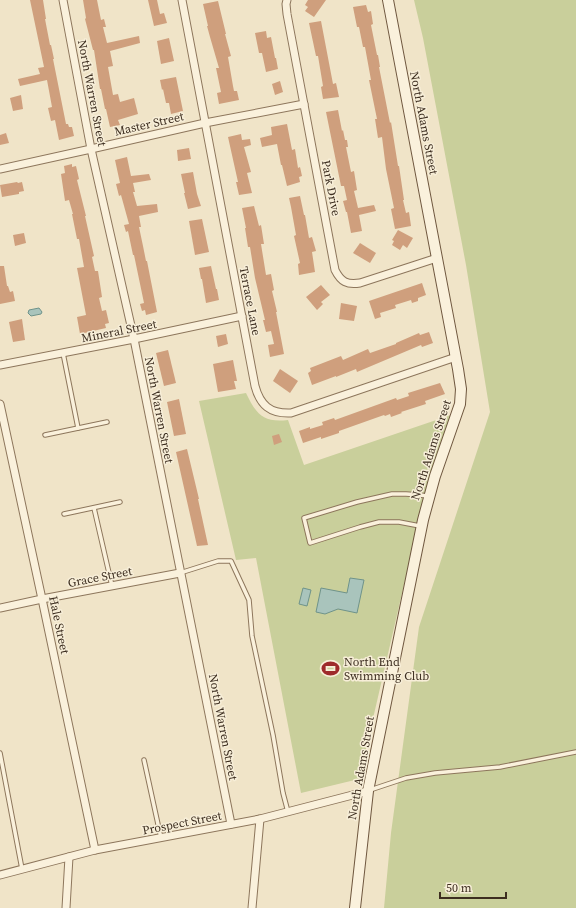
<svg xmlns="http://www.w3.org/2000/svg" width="576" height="908" viewBox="0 0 576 908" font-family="'Source Serif 4',serif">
  <rect width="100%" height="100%" fill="#f0e4c8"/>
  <!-- green -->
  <g fill="#c9cf9b">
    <polygon points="414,0 576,0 576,908 384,908 391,833 419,627 490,412 466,265 423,38"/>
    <path d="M 246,393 C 256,414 263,423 288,420 L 304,465 L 451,415 L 428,481 L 359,779 L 301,793 L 256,558 L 236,560 L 199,401 Z"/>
  </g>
  <!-- water -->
  <g fill="#a9c4bc" stroke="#6f938a">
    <polygon points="39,308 42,312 41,314 31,316 28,313 29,310"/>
    <polygon points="350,578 364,580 357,613 338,609 325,614 316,612 321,588 347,593"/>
    <polygon points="303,588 311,590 307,606 299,604"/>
  </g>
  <!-- building -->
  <g fill="#cf9f7d">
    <polygon points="30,0 43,0 46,19 45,19 50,45 51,45 54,59 53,59 66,124 68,124 69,127 72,127 74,136 59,140 55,120 51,121 48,108 52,107 47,80 20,86 18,79 40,74 38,68 44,67"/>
    <polygon points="83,0 97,0 101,20 104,19 106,27 103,27 107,43 139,36 140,43 110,51 113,66 108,67 113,95 118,94 120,102 134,98 138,114 118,120 120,125 110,127 106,109 105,109 101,89 100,89 94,50 93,50 85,19 86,18"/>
    <polygon points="148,0 157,0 160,14 164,13 167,23 154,26"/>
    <polygon points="308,0 326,0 314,17 305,11 308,7 305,5"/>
    <polygon points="218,1 226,34 225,34 231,56 228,57 233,86 234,91 237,91 239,100 219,104 217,93 221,92 216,68 219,68 210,37 207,26 208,26 203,4"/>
    <polygon points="366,5 368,12 371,11 373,24 371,25 377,55 378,55 380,67 379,67 390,123 391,122 398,166 399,166 404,200 403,200 406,213 409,212 411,226 395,229 391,209 394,208 386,169 382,137 378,138 375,119 377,119 369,80 371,80 365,47 363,47 359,27 357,27 353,7"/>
    <polygon points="321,21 333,84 336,83 339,97 323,99 321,87 323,86 318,56 316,56 309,23"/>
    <polygon points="266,31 267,38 271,37 275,58 276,58 278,69 266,72 262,53 259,53 255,33"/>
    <polygon points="169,38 174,61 161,64 157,41"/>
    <polygon points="176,77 183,111 171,114 169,103 166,103 163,89 162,90 160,80"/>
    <polygon points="280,81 283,92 275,95 272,84"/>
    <polygon points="21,95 23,109 13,111 10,98"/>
    <polygon points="338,110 342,131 343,130 345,140 347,140 348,147 346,147 351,172 354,171 357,190 354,191 358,208 374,205 376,211 359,215 362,231 351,233 347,212 346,212 343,201 347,200 344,186 341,186 326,112"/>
    <polygon points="287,124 292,150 295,149 298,168 300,167 302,176 299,177 300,182 287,186 282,165 281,165 277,144 262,147 260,138 272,135 271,127"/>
    <polygon points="6,133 9,143 0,145 0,135"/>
    <polygon points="241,134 242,140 250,139 251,145 244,147 251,172 247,173 252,193 239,195 236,182 238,182 228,137"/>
    <polygon points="189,148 191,159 178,161 177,150"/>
    <polygon points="127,157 131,176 149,174 151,180 133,183 135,192 133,192 137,206 157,204 158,212 139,216 141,227 139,227 143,246 146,261 147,261 157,312 146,315 145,310 142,311 140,304 144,303 134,255 133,255 128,231 126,232 124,225 129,224 121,195 119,196 116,184 120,183 115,160"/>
    <polygon points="72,164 72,167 76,166 79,179 77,180 86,216 85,216 94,256 92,257 95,271 98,271 102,297 99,298 102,311 106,310 109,323 105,324 106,328 80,334 77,317 86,315 77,268 84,267 79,239 77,239 72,214 73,214 69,200 65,201 61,174 65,173 64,166"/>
    <polygon points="193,172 197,194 201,206 188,209 184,193 185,193 181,174"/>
    <polygon points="17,182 18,183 22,182 24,191 19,192 19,194 2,197 0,185"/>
    <polygon points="300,196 304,215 305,215 309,238 312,237 316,251 312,252 315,272 299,275 298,264 300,263 294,236 296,235 291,207 289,198"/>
    <polygon points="254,206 259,226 261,225 264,244 261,244 266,275 271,274 274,290 272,291 277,312 276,312 284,354 270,357 268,345 274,344 271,331 266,332 263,320 265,320 255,278 250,247 248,247 245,228 246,228 242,208"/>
    <polygon points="202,219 209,252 195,255 189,221"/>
    <polygon points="398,230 413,238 407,248 403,245 400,250 392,245 394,241 392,240"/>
    <polygon points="24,233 26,243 15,246 13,235"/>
    <polygon points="360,243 376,253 370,263 353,253"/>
    <polygon points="0,266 4,266 7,286 8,286 10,292 13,291 15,301 0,304"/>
    <polygon points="211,266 216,289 217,289 219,300 206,303 202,279 201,279 199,268"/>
    <polygon points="422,283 426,295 418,298 418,301 412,303 411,300 395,305 396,308 380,313 381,317 375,319 369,301"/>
    <polygon points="321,285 330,295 321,302 323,304 317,310 306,297"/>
    <polygon points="341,303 357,306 354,321 339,319"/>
    <polygon points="22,319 25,340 13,342 9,322"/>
    <polygon points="429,332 433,343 422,347 421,345 357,372 356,369 336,377 336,376 312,385 308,373 311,371 310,368 341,356 343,360 368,349 370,353 396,344 396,343 419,333 420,335"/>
    <polygon points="226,334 228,344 218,347 216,336"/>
    <polygon points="168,350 176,383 164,386 156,353"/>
    <polygon points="233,360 237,381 234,381 236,389 218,392 213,364"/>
    <polygon points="280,369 298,381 290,393 273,381"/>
    <polygon points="440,383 445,394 425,401 426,404 401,412 402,413 391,417 390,414 385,416 384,415 339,431 339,433 321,439 321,437 303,443 299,431 310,427 310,429 323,425 322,422 334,418 335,420 396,398 397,400 409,396 408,393"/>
    <polygon points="179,399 186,434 174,436 167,402"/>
    <polygon points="279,434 282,442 274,445 272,436"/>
    <polygon points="187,449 199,499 198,499 208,545 197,546 176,452"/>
  </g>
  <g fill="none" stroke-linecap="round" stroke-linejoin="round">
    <defs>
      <g id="lane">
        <polyline points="63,353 78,428"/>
        <polyline points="45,435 107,422"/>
        <polyline points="94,508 112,586"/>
        <polyline points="64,514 120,502"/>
        <polyline points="420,526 399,522 379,522 360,527 310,543 304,518 357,502 392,494 406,494 420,495 427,496"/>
        <polyline points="180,573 218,561 231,561 249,600 252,636 273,735 283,793 288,812"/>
        <polyline points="0,753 22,869"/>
        <polyline points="144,760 161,838"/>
        <polyline points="370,790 406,778 435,773 500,767 576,752"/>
      </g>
      <g id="street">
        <polyline points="63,0 91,149 134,339 231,824"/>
        <path d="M 182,0 L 255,386 C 260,405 270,414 291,413 L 456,357"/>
        <path d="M 287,0 L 286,4 L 287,14 L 335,270 C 341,282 347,285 360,283 L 437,258"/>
        <polyline points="0,169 91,149 205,123 304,104"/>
        <polyline points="0,365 134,339 242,316"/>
        <polyline points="0,404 42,599 95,850"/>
        <polyline points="0,608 42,599 180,573"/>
        <polyline points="0,875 95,850 260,819 368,791"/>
        <polyline points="66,908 69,857"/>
        <polyline points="252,908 260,819"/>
      </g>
      <polyline id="secondary" points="355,908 368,791 423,520 435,476 460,404 461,389 458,369 388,0"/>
    </defs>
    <!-- lane casing -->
    <use href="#lane" stroke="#8d765c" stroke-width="5.5"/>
    <!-- street casing -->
    <use href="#street" stroke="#8d765c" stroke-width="9"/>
    <!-- secondary casing -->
    <use href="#secondary" stroke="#6f573f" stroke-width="12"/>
    <!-- lane -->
    <use href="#lane" stroke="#faf1dc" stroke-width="3.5"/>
    <!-- street -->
    <use href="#street" stroke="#faf1dc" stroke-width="7"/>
    <!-- secondary -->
    <use href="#secondary" stroke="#faf1dc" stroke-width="10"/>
  </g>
  <!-- icons -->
  <defs>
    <symbol id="stadium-bare" viewBox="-9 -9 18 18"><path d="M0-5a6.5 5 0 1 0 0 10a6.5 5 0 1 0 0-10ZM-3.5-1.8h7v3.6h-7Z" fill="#9e2a2b" stroke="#f7eed8" stroke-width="2.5" paint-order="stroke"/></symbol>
  </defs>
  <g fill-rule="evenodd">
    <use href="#stadium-bare" x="318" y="656" width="25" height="25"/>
  </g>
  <g text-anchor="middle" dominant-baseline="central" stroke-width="3" stroke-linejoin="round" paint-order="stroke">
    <!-- street labels -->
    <g font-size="12" fill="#3d2e20" stroke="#f7eed8">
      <text transform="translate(92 93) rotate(79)">North Warren Street</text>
      <text transform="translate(424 123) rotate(79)">North Adams Street</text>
      <text transform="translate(149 124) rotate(-13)">Master Street</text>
      <text transform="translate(331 188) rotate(79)">Park Drive</text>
      <text transform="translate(250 301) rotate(79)">Terrace Lane</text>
      <text transform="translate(119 331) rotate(-11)">Mineral Street</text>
      <text transform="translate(159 410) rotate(79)">North Warren Street</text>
      <text transform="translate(431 450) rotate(-72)">North Adams Street</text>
      <text transform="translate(100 577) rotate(-11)">Grace Street</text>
      <text transform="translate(59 625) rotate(78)">Hale Street</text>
      <text transform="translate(223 727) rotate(79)">North Warren Street</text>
      <text transform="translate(361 768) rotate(-80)">North Adams Street</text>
      <text transform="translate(182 823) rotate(-11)">Prospect Street</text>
    </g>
    <!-- poi labels -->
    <g font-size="12" fill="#3d2e20" stroke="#f7eed8" text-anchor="start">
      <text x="344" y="662">North End<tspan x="344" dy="14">Swimming Club</tspan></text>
    </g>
  </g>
  <!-- scale -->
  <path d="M440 892v6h66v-6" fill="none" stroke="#3d2e20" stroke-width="2"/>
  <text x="446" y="892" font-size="12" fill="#3d2e20" stroke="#f7eed8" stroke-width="3" paint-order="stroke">50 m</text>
</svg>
